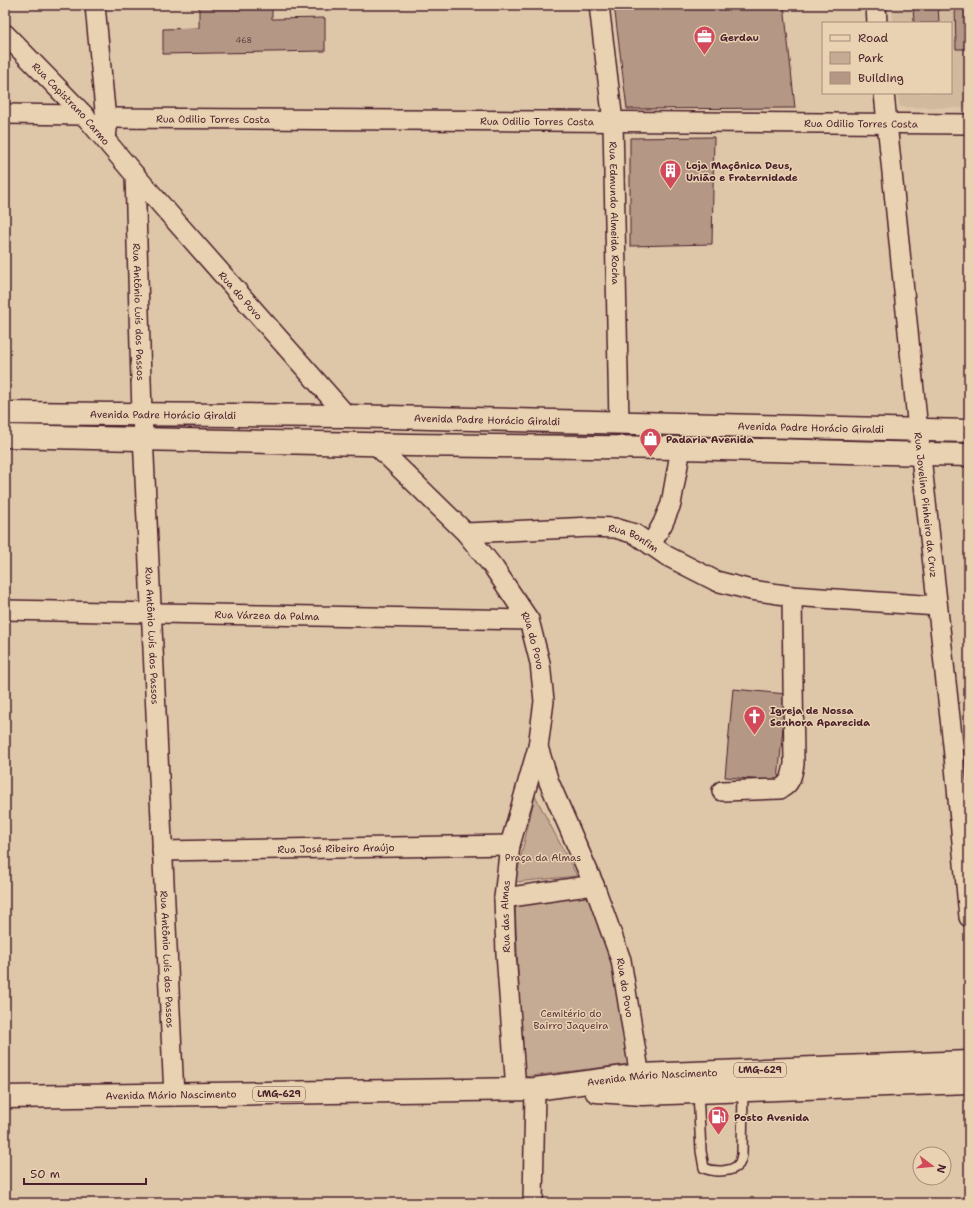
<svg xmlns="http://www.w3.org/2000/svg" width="974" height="1208" viewBox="0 0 974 1208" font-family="'Shantell Sans',sans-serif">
  <rect width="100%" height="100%" fill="#dec7a9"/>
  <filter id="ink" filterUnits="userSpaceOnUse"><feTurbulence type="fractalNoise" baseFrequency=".025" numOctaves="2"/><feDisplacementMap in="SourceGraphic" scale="8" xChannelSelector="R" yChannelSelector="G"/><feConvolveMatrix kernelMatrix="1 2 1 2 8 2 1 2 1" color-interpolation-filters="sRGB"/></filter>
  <g filter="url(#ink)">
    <!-- built -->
    <polygon fill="#d1b99e" points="892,5 969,5 969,108 899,107 898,93 951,93 951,23 893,23"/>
    <!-- green -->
    <g fill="#c6ab94" stroke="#886560">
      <polygon points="535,796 577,876 515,882"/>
      <polygon points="586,895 608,932 630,1064 523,1077 515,904"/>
    </g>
    <!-- building -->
    <g fill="#b49885" stroke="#4a1f2b">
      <polygon points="199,5 272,5 272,19 325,18 325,51 163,54 163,29 199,28"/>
      <polygon points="614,5 784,5 795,108 627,109"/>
      <polygon points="913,5 938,5 939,23 914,23"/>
      <polygon points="955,5 969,5 969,49 956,49"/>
      <polygon points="714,137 712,244 630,246 630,138"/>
      <polygon points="733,689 786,694 778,781 725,777"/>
      <polygon points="129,1201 145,1202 145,1203 129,1203"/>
    </g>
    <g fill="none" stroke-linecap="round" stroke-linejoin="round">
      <defs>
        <path id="lane" d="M 698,1092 L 701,1151 L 704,1168 C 713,1172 732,1173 739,1164 C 741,1161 741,1158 742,1155 L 743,1090"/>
        <g id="street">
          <polyline points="95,5 107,131"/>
          <path id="s1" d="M 599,5 L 613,122 L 619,423"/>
          <polyline points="876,5 877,23"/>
          <path id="s2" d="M 5,34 L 84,115 L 135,175 L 347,416"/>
          <path id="s3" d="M 884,93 L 918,430 L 953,745 L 969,917"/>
          <polyline points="5,114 84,115"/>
          <path id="s4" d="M 106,118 L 969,124"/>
          <path id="s5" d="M 135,175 L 142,414 L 174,1096"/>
          <path id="s6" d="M 374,443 L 466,533 L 494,568 L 529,620 L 540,663 L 544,701 L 538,747 L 549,782 L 594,885 L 621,960 L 642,1089"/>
          <path id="s7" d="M 466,533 L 591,527 L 615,528 L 635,534 L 667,556 L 716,581 L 751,590 L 792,596 L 937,606"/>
          <polyline points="651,545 663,523 671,504 681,448"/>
          <path id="s8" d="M 5,610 L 529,620"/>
          <path d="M 722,791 L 780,789 C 791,784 792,775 794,764 L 792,596"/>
          <path id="s9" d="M 162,851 L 510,845"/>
          <polyline points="504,898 594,885"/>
          <path id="s10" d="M 516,1090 L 506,953 L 504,898 L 510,845 L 538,747"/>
          <polyline points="533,1203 535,1089"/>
        </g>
        <g id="secondary">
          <path id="s11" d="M 5,413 L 347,416 L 969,431"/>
          <polyline points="5,436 409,445 681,448 969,455"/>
        </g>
        <g id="primary">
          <polyline points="596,1091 643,1094 969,1082"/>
          <path id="s12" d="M 5,1097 L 535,1089 L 640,1075 L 969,1062"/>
        </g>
      </defs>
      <!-- lane casing -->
      <use href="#lane" stroke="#4a1f2b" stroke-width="12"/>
      <!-- street casing -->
      <use href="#street" stroke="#4a1f2b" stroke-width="22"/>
      <!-- secondary casing -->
      <use href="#secondary" stroke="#4a1f2b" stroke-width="25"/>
      <!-- primary casing -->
      <use href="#primary" stroke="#4a1f2b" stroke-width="25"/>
      <!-- lane -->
      <use href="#lane" stroke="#e8d2b1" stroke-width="9"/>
      <!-- street -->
      <use href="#street" stroke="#e8d2b1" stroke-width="19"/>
      <!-- secondary -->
      <use href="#secondary" stroke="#e8d2b1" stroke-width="22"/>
      <!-- primary -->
      <use href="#primary" stroke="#e8d2b1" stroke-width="22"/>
    </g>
  </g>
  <!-- icons -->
  <defs>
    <symbol id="office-pin" viewBox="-11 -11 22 30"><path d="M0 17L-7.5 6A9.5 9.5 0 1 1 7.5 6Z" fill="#d1495b" stroke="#e8d2b1"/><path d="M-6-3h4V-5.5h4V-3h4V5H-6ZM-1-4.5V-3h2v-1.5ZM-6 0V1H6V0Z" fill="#fff"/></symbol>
    <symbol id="building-pin" viewBox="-11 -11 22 30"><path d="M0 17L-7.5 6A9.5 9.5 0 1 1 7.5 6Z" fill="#d1495b" stroke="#e8d2b1"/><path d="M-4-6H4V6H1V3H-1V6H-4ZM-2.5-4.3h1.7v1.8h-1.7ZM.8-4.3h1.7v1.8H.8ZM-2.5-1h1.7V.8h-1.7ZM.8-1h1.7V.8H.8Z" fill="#fff"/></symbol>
    <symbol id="shop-pin" viewBox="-11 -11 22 30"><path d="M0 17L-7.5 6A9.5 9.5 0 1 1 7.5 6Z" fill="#d1495b" stroke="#e8d2b1"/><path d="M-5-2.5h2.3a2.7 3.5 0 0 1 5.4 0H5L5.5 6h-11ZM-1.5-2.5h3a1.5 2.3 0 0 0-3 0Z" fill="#fff"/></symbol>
    <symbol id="church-pin" viewBox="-11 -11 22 30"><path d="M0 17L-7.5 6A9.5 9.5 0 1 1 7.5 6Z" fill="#d1495b" stroke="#e8d2b1"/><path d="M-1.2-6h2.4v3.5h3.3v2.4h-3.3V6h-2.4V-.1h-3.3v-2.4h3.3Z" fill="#fff"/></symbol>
    <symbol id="fuel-pin" viewBox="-11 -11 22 30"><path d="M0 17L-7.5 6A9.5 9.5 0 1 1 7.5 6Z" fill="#d1495b" stroke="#e8d2b1"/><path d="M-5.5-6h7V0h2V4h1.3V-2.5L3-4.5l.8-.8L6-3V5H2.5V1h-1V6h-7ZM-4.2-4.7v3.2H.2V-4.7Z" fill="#fff"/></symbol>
  </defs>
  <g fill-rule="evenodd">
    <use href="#office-pin" x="692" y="24" width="25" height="34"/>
    <use href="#building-pin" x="658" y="158" width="25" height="34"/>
    <use href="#shop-pin" x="638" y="426" width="25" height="34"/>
    <use href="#church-pin" x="742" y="704" width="25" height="34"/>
    <use href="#fuel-pin" x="706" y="1104" width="25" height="34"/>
  </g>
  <g text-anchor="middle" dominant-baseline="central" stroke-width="3" stroke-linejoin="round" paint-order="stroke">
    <!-- number labels -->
    <g font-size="8" fill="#643d42">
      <text x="244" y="40">468</text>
    </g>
    <!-- shield labels -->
    <g fill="#e8d2b1" stroke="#795553" stroke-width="1">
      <rect x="734" y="1063" width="52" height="14" rx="3"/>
      <rect x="253" y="1087" width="52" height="14" rx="3"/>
    </g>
    <g font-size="9" font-weight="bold" fill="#4a1f2b">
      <text x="760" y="1070">LMG-629</text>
      <text x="279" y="1094">LMG-629</text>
    </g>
    <!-- poi labels -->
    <g font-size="10" font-weight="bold" fill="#4a1f2b" stroke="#e8d2b1" text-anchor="start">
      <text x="720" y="37">Gerdau</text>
      <text x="686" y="165">Loja Maçônica Deus,<tspan x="686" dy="12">União e Fraternidade</tspan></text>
      <text x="666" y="439">Padaria Avenida</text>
      <text x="770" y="710">Igreja de Nossa<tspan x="770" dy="12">Senhora Aparecida</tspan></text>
      <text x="734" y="1117">Posto Avenida</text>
    </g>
    <!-- street labels -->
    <g font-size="10" fill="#4a1f2b" stroke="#e8d2b1">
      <text stroke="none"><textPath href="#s2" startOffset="96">Rua Capistrano Carmo</textPath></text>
      <text stroke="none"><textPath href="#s4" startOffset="107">Rua Odilio Torres Costa</textPath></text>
      <text stroke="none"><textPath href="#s4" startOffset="431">Rua Odilio Torres Costa</textPath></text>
      <text stroke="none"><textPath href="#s4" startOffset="755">Rua Odilio Torres Costa</textPath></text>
      <text stroke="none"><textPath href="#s1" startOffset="209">Rua Edmundo Almeida Rocha</textPath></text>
      <text stroke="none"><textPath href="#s2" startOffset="352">Rua do Povo</textPath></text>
      <text stroke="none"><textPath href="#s5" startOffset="137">Rua Antônio Luís dos Passos</textPath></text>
      <text stroke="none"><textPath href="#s11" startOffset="158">Avenida Padre Horácio Giraldi</textPath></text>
      <text stroke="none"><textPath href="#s11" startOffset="482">Avenida Padre Horácio Giraldi</textPath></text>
      <text stroke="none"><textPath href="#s11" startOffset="806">Avenida Padre Horácio Giraldi</textPath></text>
      <text stroke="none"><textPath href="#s3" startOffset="414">Rua Jovelino Pinheiro da Cruz</textPath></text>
      <text stroke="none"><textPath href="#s7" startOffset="170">Rua Bonfim</textPath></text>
      <text stroke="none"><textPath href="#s8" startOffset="262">Rua Várzea da Palma</textPath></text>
      <text stroke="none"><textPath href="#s5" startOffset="461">Rua Antônio Luís dos Passos</textPath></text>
      <text stroke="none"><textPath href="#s6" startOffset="257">Rua do Povo</textPath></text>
      <text stroke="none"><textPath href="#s9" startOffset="174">Rua José Ribeiro Araújo</textPath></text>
      <text stroke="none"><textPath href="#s10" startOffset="174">Rua das Almas</textPath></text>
      <text stroke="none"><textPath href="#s5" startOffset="785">Rua Antônio Luís dos Passos</textPath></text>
      <text stroke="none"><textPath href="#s6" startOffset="622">Rua do Povo</textPath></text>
      <text stroke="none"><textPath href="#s12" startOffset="648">Avenida Mário Nascimento</textPath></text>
      <text stroke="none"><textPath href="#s12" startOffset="166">Avenida Mário Nascimento</textPath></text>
    </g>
    <!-- park labels -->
    <g font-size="10" fill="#5d343b" stroke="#e8d2b1">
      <text x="543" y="857">Praça da Almas</text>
      <text x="571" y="1013">Cemitério do<tspan x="571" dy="12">Bairro Jaqueira</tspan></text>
    </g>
  </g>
  <!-- margin -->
  <rect width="974" height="1208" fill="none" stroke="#e8d2b1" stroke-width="20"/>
  <rect x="10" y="10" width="954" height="1188" fill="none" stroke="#4a1f2b" stroke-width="1.5" filter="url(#ink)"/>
  <!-- legend -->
  <rect x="822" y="22" width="130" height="72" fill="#e8d2b1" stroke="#a98a7b"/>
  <rect x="830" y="35" width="20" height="6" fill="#e8d2b1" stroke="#a98a7b"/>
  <text x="858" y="42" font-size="12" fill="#4a1f2b">Road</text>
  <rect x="830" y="52" width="20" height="12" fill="#c6ab94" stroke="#a98a7b"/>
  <text x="858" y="62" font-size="12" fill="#4a1f2b">Park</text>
  <rect x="830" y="72" width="20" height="12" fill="#b49885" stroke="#a98a7b"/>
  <text x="858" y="82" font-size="12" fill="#4a1f2b">Building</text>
  <!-- north arrow -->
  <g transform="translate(932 1166) rotate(106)"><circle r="19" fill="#e8d2b1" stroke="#a98a7b"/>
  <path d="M0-3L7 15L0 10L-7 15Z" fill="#d1495b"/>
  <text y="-6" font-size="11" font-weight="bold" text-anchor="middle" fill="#4a1f2b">N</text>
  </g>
  <!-- scale -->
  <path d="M24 1178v6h122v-6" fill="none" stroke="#4a1f2b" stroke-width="2"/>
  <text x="30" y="1178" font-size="12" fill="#4a1f2b" stroke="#e8d2b1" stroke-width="3" paint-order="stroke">50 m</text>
</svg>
